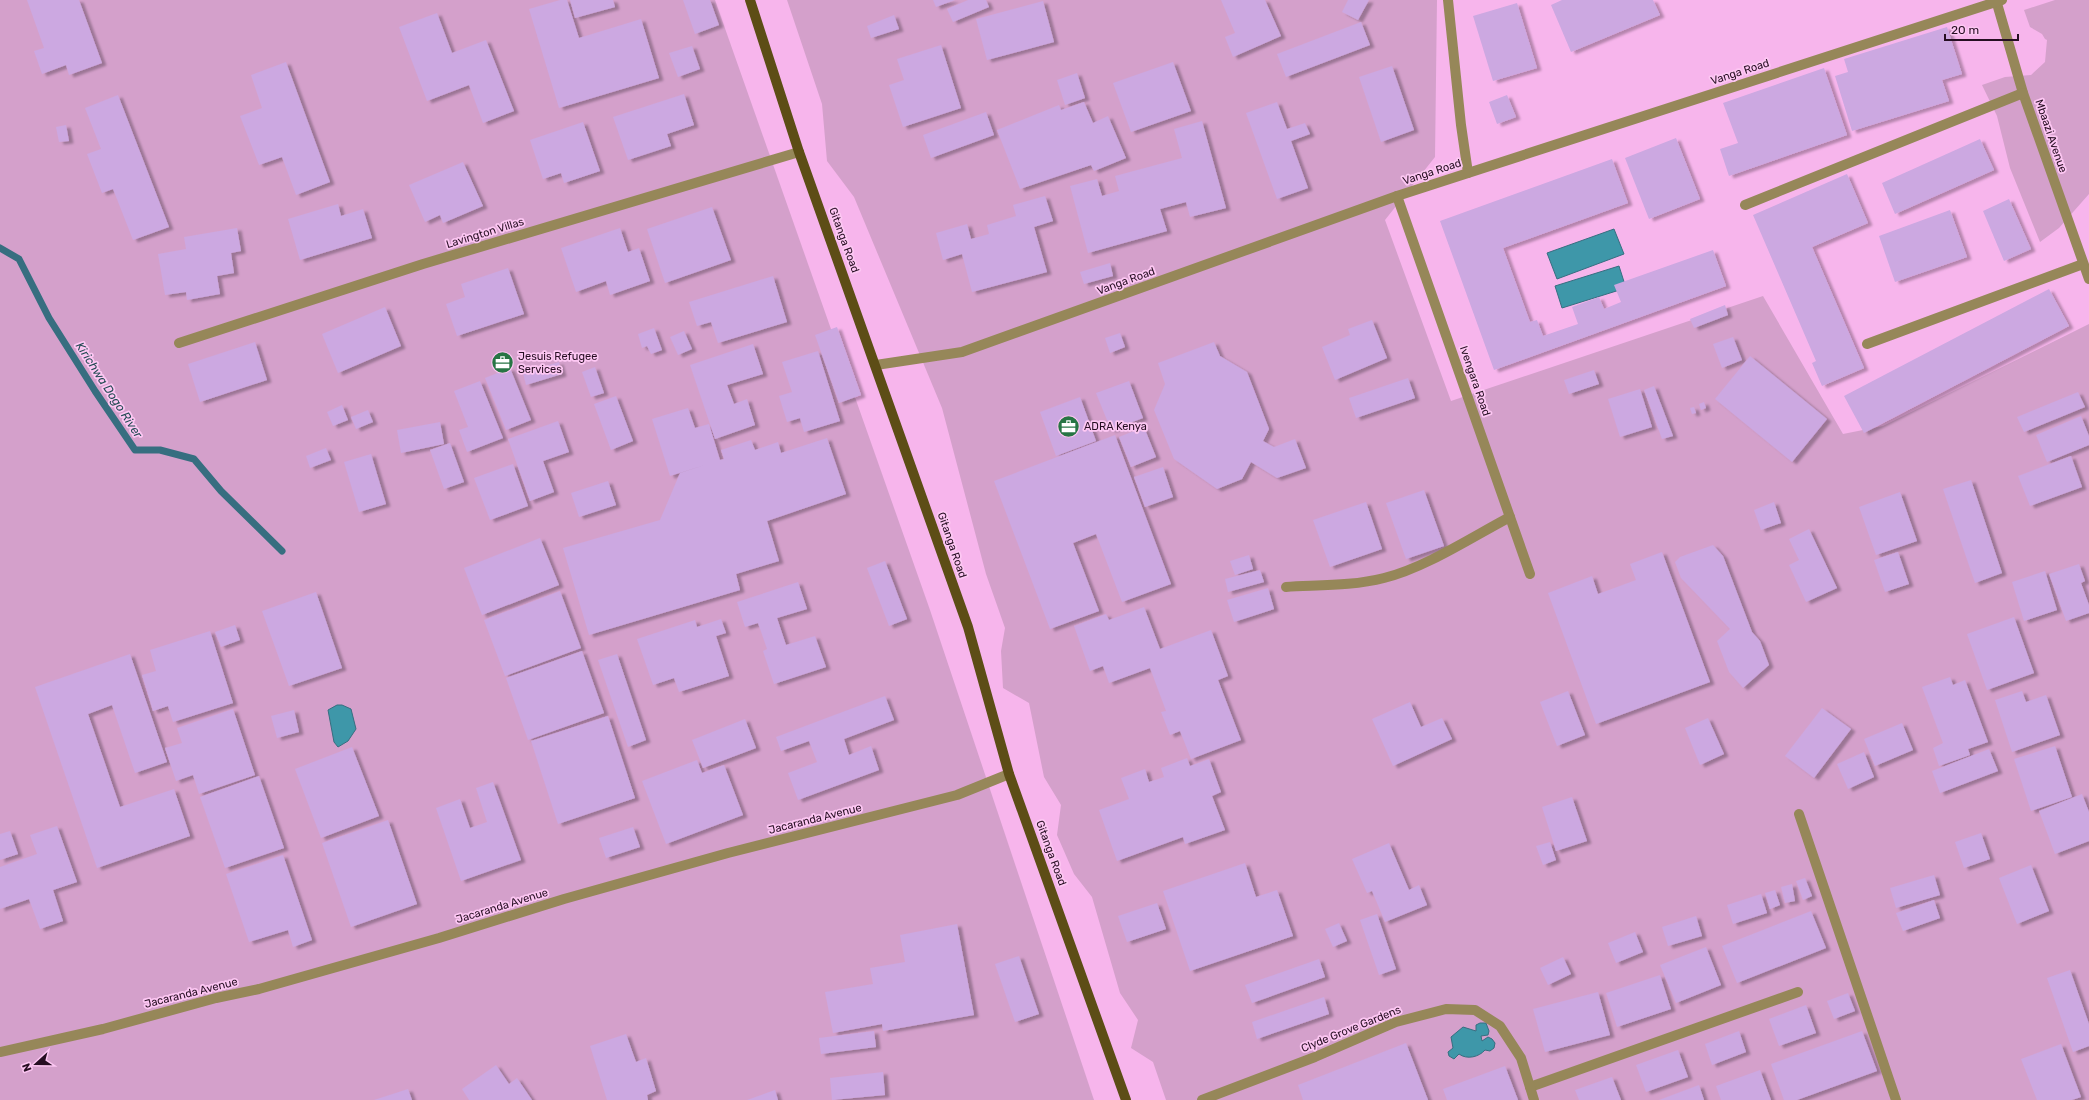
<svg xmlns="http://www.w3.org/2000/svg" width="2089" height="1100" viewBox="0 0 2089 1100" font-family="Rubik,sans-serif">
  <defs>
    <filter id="shadow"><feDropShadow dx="4.5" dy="2.5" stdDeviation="1" flood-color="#0004"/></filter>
  </defs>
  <rect width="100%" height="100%" fill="#f7b5ec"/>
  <!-- green -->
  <g fill="#d4a0cb">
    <polygon points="0,0 715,0 930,610 1094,1100 0,1100"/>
    <polygon points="787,0 1437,0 1435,157 1385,220 1451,401 1763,296 1843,434 1883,426 2089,324 2089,1100 1166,1100 1153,1062 1131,1048 1138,1020 1120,993 1092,897 1074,874 1057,835 1061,805 1044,777 1029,703 1003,688 1001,651 1005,628 986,574 942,408 854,197 827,161 822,104"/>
    <polygon points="2055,0 2089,0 2089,194 2059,228 2040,242 2010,168 1997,116 1982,85 2005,77 2031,75 2045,62 2047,40 2045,39 2042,34 2030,27 2024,10"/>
  </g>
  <!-- water -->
  <g fill="#3e97a9" stroke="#376e80">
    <polygon points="1614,229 1624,254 1557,279 1547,253"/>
    <polygon points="1619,266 1626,288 1562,308 1555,286"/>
    <polygon points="337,705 342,705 351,709 356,729 348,741 338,747 334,742 328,710"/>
    <path d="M 1480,1023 L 1486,1023 L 1489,1031 L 1488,1035 L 1481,1036 L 1482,1041 L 1488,1037 L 1492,1039 L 1495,1043 L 1494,1048 L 1490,1051 L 1485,1050 C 1479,1057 1467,1060 1459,1054 L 1454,1059 L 1449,1056 L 1448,1052 L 1453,1048 L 1451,1037 L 1463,1027 L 1476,1031 L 1476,1025 Z"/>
  </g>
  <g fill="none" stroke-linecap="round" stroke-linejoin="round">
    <!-- stream -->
    <polyline stroke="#376e80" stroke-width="7" points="0,248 19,259 49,318 95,391 135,450 160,450 194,459 221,491 282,551"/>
  </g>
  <!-- building -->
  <g fill="#cca8e1" filter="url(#shadow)">
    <polygon points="27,0 79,0 102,63 69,75 66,65 42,74 34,51 44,48"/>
    <polygon points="560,0 567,0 579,38 641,19 659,78 559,108 529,9"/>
    <polygon points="570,0 613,0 615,7 575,18"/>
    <polygon points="683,0 710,0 719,25 695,34"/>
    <polygon points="933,0 955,0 936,7"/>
    <polygon points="968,0 986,0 989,7 953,22 947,9"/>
    <polygon points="1221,0 1265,0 1281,36 1233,57 1225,37 1235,33"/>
    <polygon points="1348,0 1369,0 1358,20 1342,12"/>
    <polygon points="1562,0 1653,0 1660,15 1571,52 1551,5"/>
    <polygon points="1043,1 1054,42 987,60 976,19"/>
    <polygon points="1517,3 1537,68 1493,81 1473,16"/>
    <polygon points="437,13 452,53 486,40 514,111 483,123 469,85 427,101 399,27"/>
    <polygon points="894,15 899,29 871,38 867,26"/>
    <polygon points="1361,22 1370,45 1286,77 1277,54"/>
    <polygon points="1947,27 1962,74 1942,80 1949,101 1852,131 1835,76 1848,72 1844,59"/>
    <polygon points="941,45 961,108 903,127 889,85 904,80 897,59"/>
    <polygon points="692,46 700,69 678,77 669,53"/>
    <polygon points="286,62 330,182 296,195 282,157 259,165 240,116 262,108 251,75"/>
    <polygon points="1173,62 1191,111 1131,132 1113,83"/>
    <polygon points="1392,66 1414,130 1381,142 1359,77"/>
    <polygon points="1824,68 1847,135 1729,176 1720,149 1738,143 1723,103"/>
    <polygon points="1077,73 1085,98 1065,105 1057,80"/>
    <polygon points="684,94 694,125 667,134 671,146 628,160 613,117"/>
    <polygon points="118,95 169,227 133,240 113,189 102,193 87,154 101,149 85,108"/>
    <polygon points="1507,95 1516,117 1497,124 1489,102"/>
    <polygon points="1084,102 1093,123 1108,116 1126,158 1094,171 1091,165 1020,189 997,130 1059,105 1061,110"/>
    <polygon points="1277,102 1287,129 1305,123 1310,134 1291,141 1308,188 1277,199 1246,113"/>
    <polygon points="986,112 994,135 931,158 923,135"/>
    <polygon points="1202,121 1226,208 1190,217 1186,202 1160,209 1167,231 1088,253 1070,186 1097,179 1102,196 1119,191 1115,176 1182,158 1174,129"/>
    <polygon points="583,122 600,171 564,183 561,173 543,179 530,140"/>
    <polygon points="66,125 69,141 59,142 56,127"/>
    <polygon points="1676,138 1700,199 1649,219 1625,158"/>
    <polygon points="1980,139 1994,170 1895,214 1882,183"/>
    <polygon points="1612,159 1628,203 1503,248 1530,322 1537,320 1543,336 1578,324 1572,307 1599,297 1604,309 1621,302 1614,285 1713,250 1726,286 1494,370 1440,221"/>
    <polygon points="463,162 483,206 443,223 440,215 425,222 409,185"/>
    <polygon points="1847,174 1868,223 1812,247 1864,368 1822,386 1812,363 1816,361 1753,215"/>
    <polygon points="1045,196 1053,221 1034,227 1047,272 972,292 962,254 943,260 936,233 967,224 971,239 989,234 987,225 1016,216 1013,205"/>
    <polygon points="2009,199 2031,249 2004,261 1983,211"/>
    <polygon points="338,204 341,216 363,209 372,238 300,260 288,219"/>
    <polygon points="712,207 731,260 665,283 647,229"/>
    <polygon points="1950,210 1967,257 1895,282 1879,236"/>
    <polygon points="237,228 241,251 231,253 234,273 217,276 220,294 187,300 186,292 165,295 158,254 186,249 184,237"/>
    <polygon points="620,228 628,252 639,248 650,281 610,295 606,281 576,292 561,248"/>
    <polygon points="1110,263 1113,276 1084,284 1080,272"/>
    <polygon points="508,268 524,314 457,336 446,304 465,297 461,284"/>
    <polygon points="773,276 787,322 718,343 711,322 697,326 689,302"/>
    <polygon points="2049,289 2069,326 1864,433 1844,396"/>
    <polygon points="1725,305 1728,315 1694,328 1690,319"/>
    <polygon points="385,307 401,346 338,373 322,334"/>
    <polygon points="1372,320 1387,358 1335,380 1322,347 1350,335 1348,329"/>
    <polygon points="837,327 861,395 839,403 815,335"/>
    <polygon points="654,328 662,350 651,354 647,346 642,348 638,334"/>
    <polygon points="684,331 692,349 678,355 670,337"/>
    <polygon points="1120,333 1125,347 1110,353 1105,338"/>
    <polygon points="1733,337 1742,360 1722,368 1713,344"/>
    <polygon points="255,342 267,380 200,402 188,364"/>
    <polygon points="1214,342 1220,356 1247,372 1269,429 1263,441 1274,447 1295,439 1306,468 1277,478 1251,462 1242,479 1217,489 1174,459 1154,410 1165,384 1158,363"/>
    <polygon points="753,344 763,374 727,385 734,404 747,399 755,425 715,439 690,365"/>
    <polygon points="818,351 840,421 804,432 800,418 787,422 779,396 792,392 782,362"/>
    <polygon points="1750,356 1827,419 1792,462 1715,399"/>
    <polygon points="559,362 562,374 526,385 523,373"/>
    <polygon points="595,367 604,393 591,397 582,372"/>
    <polygon points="510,368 531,420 506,430 485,378"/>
    <polygon points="1594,370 1599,384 1569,394 1564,380"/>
    <polygon points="1408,378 1415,398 1356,418 1349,398"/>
    <polygon points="480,381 503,438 467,452 459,430 468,427 454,391"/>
    <polygon points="1129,381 1143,418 1111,430 1096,393"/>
    <polygon points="1654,386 1673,436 1662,439 1644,390"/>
    <polygon points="1640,389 1652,427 1620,437 1608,399"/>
    <polygon points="2078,392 2085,407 2024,432 2017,417"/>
    <polygon points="616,396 633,441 611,450 594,404"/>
    <polygon points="1080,397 1096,441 1056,456 1040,412"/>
    <polygon points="1704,402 1706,408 1701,410 1699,404"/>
    <polygon points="342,405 348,420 333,426 327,412"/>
    <polygon points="1694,407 1696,413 1692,414 1690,408"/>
    <polygon points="688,408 695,428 709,424 720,460 724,459 721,450 751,440 755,450 778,442 781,453 827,438 846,494 767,521 779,561 736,574 740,590 589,635 563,548 660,520 680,473 708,464 670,476 652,419"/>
    <polygon points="368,410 373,422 356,429 351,417"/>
    <polygon points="2081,416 2089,436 2089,445 2047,462 2036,435"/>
    <polygon points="558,421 569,452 543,461 554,492 530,501 508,439"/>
    <polygon points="440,422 444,444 401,453 397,430"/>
    <polygon points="1144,427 1156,457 1131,467 1119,437"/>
    <polygon points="1115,435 1171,584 1122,602 1096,534 1073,543 1099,611 1050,629 994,481"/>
    <polygon points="450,443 464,482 444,489 430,450"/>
    <polygon points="326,448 331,460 310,468 306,456"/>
    <polygon points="371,454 386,504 359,512 344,462"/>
    <polygon points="2071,456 2082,487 2030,506 2018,476"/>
    <polygon points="513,464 528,506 490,520 474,478"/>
    <polygon points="1163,467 1173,497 1145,507 1134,477"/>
    <polygon points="1971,480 2002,573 1975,583 1943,489"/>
    <polygon points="608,481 616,505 579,517 571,493"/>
    <polygon points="1424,490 1444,546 1406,559 1386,503"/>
    <polygon points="1900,492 1917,541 1876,555 1859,507"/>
    <polygon points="1366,502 1382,549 1330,567 1313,520"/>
    <polygon points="1774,502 1781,523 1761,530 1754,510"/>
    <polygon points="1809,529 1837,588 1806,602 1789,565 1799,560 1789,539"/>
    <polygon points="540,538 559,585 482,615 464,568"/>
    <polygon points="1713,545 1723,556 1752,632 1760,641 1769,665 1743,688 1729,672 1717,641 1730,629 1681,578 1675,562 1680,557"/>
    <polygon points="1662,552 1710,682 1596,724 1548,593 1592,576 1598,594 1636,580 1630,564"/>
    <polygon points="1898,552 1909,584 1885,592 1874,560"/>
    <polygon points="1249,555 1253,569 1235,575 1230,561"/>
    <polygon points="885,561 907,619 889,626 867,568"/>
    <polygon points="2079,564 2085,581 2081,583 2089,605 2089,613 2066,621 2049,574"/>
    <polygon points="1260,570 1264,582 1228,592 1225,579"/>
    <polygon points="2045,571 2057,610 2024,621 2012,582"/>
    <polygon points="798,582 807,609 777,618 786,645 815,636 826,667 774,684 763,651 767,649 758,623 745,627 737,602"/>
    <polygon points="1268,588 1274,609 1234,622 1227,600"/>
    <polygon points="560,591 581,648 505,676 484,620"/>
    <polygon points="316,592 342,668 289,686 262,611"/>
    <polygon points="1144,607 1160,649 1211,630 1228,676 1218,680 1241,740 1191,759 1180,731 1170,735 1161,712 1166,711 1150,668 1109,683 1103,666 1090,671 1074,626 1106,614 1109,620"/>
    <polygon points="2014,617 2034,673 1987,690 1967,634"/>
    <polygon points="721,619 726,633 716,636 729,676 679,692 674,678 653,685 637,639 695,620 697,627"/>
    <polygon points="235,625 240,640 221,647 215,632"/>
    <polygon points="210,631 233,703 173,722 168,706 153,711 142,675 156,671 150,650"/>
    <polygon points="582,651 604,713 528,740 506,678"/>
    <polygon points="130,654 167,762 135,773 112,705 88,714 120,807 174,789 190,836 97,868 35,687"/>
    <polygon points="617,654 646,740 628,747 598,660"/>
    <polygon points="1950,677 1953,685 1965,680 1988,742 1968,749 1970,755 1939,766 1933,748 1943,743 1922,687"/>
    <polygon points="1568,691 1585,735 1557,746 1540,702"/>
    <polygon points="2022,691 2026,702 2046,695 2060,735 2012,752 1995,700"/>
    <polygon points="885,696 894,720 844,739 849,755 871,746 879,770 798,800 788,773 817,762 809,741 781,751 776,737"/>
    <polygon points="1410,702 1421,727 1442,718 1452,739 1393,766 1372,719"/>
    <polygon points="1822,708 1851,729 1814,778 1785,756"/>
    <polygon points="233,709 255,775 199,794 193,775 176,781 165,748 182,743 177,728"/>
    <polygon points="294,710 299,732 277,738 271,716"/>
    <polygon points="608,716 635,798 558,824 531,741"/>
    <polygon points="1708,718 1724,754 1700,765 1685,728"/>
    <polygon points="745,719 756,748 703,768 692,740"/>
    <polygon points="1902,723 1913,750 1875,766 1864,739"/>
    <polygon points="2055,746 2072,797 2031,811 2014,759"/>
    <polygon points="352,747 379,816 321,838 295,769"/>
    <polygon points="1989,749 1998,771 1940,793 1932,771"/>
    <polygon points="1864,752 1874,777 1848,789 1837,764"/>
    <polygon points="1187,758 1190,766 1209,759 1221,792 1212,796 1225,830 1185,844 1183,837 1117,861 1099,810 1129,799 1121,778 1145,769 1149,782 1164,777 1161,768"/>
    <polygon points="697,760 702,773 724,765 743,815 666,844 642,781"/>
    <polygon points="259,776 284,848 225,868 200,797"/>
    <polygon points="493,782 521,860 461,881 436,808 460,799 470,828 487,822 476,788"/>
    <polygon points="2082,794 2089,812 2089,841 2055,854 2039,811"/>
    <polygon points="1572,797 1587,841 1556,851 1542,807"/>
    <polygon points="388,820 417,904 351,927 322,843"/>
    <polygon points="57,826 77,882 53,890 63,921 40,929 29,899 0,909 0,867 37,854 30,835"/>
    <polygon points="633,827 640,847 606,858 599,838"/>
    <polygon points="10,831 18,854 0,860 0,834"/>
    <polygon points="1981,833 1990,859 1964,868 1955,842"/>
    <polygon points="1550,842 1556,860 1543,865 1536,846"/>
    <polygon points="1389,843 1409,890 1419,885 1427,905 1385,922 1372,891 1367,893 1352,859"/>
    <polygon points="283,855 312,940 293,947 288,930 249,942 226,874"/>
    <polygon points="1245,863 1256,897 1277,890 1293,936 1190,971 1163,891"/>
    <polygon points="2031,865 2049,911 2017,924 1999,878"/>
    <polygon points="1934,875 1940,895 1896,908 1890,888"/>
    <polygon points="1805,878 1812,896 1803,900 1796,881"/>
    <polygon points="1792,884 1795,901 1785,903 1781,887"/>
    <polygon points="1775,890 1780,905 1770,909 1765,893"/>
    <polygon points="1761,894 1767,913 1733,924 1727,905"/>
    <polygon points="1934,900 1940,918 1903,931 1896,913"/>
    <polygon points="1157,903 1166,929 1127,942 1118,916"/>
    <polygon points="1811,911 1826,948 1737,983 1722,946"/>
    <polygon points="1377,914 1396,969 1379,975 1360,920"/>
    <polygon points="1696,916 1702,936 1668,946 1662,927"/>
    <polygon points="1339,923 1347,941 1333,947 1325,929"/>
    <polygon points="957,924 974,1015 883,1031 882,1024 833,1033 825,992 873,984 870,968 905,962 900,935"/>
    <polygon points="1635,932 1643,952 1616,963 1608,943"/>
    <polygon points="1706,947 1721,985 1676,1003 1660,965"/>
    <polygon points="1019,956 1039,1014 1015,1022 995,964"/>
    <polygon points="1563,957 1571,974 1548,985 1540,968"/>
    <polygon points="1319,959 1325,977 1252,1003 1245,985"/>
    <polygon points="2070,970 2089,1024 2089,1046 2073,1052 2047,978"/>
    <polygon points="1660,975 1671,1009 1617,1027 1606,993"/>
    <polygon points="1598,992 1610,1035 1545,1052 1533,1009"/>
    <polygon points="1848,993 1855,1011 1834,1019 1827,1001"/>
    <polygon points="1324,997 1329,1014 1257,1039 1252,1022"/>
    <polygon points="1806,1005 1816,1033 1779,1046 1769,1019"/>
    <polygon points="874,1031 876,1047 821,1054 819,1038"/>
    <polygon points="1739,1031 1746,1052 1712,1065 1705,1044"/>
    <polygon points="1862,1031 1877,1071 1797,1100 1784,1100 1771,1064"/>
    <polygon points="626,1034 636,1062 646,1058 656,1091 647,1095 648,1100 607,1100 590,1046"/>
    <polygon points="1406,1043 1428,1100 1303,1100 1298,1085"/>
    <polygon points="2061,1044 2081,1097 2072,1100 2037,1100 2021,1059"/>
    <polygon points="1678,1050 1688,1077 1646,1092 1636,1065"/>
    <polygon points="496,1065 509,1084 517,1078 532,1100 469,1100 462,1089"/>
    <polygon points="1505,1066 1518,1100 1447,1100 1443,1089"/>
    <polygon points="1760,1070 1771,1100 1721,1100 1716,1086"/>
    <polygon points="883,1072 885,1095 832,1100 830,1078"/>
    <polygon points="1612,1077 1621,1100 1579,1100 1575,1090"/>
    <polygon points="1699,1085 1704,1100 1659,1100"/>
    <polygon points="408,1089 412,1100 374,1100"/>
    <polygon points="775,1090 778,1100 747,1100"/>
  </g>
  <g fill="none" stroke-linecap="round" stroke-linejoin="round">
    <!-- minor -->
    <g stroke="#968759" stroke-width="10">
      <polyline points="1448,0 1461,125 1468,173"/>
      <polyline points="1996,0 2023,93 2089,279"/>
      <polyline points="1397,196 1530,574"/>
      <polyline points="1745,205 2023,93"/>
      <polyline points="179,343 423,264 799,152"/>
      <polyline points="1867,344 2083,264"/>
      <polyline points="876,365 962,352 1397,196 2002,0"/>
      <path d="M 1286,587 C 1318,585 1353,586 1384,578 C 1425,568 1472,537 1510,517"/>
      <polyline points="1799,814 1896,1100"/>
      <polyline points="0,1052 103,1029 216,998 259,989 439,938 564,899 728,853 957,795 1009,774"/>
      <polyline points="1530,1087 1798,992"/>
      <polyline points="1202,1100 1315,1057 1396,1022 1446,1009 1475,1010 1500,1026 1521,1058 1534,1100"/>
    </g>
    <!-- major -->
    <polyline stroke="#5d4d16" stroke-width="10" points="750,0 799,152 968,627 1009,774 1126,1100"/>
  </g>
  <!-- icons -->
  <defs>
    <symbol id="office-disc" viewBox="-11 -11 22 22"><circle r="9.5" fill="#277544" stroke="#fdc7f3"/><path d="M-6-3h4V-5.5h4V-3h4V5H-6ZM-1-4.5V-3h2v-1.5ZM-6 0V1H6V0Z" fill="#fff"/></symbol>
  </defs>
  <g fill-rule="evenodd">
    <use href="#office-disc" x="490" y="350" width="25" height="25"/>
    <use href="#office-disc" x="1056" y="414" width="25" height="25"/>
  </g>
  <g text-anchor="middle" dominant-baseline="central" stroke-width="3.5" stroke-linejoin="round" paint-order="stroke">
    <!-- street labels -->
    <g font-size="11" fill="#260e22" stroke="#fdc7f3">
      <text transform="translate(1740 72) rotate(-18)">Vanga Road</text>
      <text transform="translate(2051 136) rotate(71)">Mbaazi Avenue</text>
      <text transform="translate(1432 172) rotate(-18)">Vanga Road</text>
      <text transform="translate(485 233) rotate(-17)">Lavington Villas</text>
      <text transform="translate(844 240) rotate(70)">Gitanga Road</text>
      <text transform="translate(1126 281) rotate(-20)">Vanga Road</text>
      <text transform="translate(1475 381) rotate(71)">Ivengara Road</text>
      <text transform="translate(952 545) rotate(71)">Gitanga Road</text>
      <text transform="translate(815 819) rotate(-14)">Jacaranda Avenue</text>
      <text transform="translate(1051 853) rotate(70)">Gitanga Road</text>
      <text transform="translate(502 906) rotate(-17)">Jacaranda Avenue</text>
      <text transform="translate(191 993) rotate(-14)">Jacaranda Avenue</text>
      <text transform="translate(1351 1029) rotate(-22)">Clyde Grove Gardens</text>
    </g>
    <!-- poi labels -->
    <g font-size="11" fill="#260e22" stroke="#fdc7f3" text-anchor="start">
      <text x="518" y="356">Jesuis Refugee<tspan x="518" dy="13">Services</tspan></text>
      <text x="1084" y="426">ADRA Kenya</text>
    </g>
    <!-- water labels -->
    <g font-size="12" font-style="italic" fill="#234b53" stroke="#fdc7f3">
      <text transform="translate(109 390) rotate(57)">Kirichwa Dogo River</text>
    </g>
  </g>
  <!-- north arrow -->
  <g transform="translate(36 1064) rotate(249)" stroke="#fdc7f3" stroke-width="3" paint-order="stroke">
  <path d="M0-3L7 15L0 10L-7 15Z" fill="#260e22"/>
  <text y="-6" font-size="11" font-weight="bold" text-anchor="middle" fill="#260e22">N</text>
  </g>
  <!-- scale -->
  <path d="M1945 34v6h73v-6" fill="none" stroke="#260e22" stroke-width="2"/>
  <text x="1951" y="34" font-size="12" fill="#260e22" stroke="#fdc7f3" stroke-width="3" paint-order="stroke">20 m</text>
</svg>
